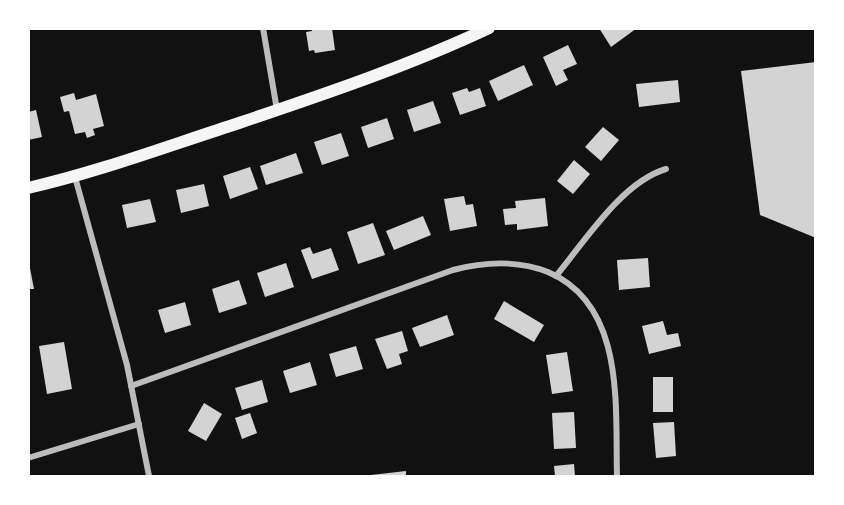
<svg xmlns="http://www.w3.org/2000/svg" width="844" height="505" viewBox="0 0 844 505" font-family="Helvetica,sans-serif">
  <rect width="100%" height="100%" fill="#111"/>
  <!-- building -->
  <g fill="#d3d3d3">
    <polygon points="311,28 332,28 335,50 315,53 314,50 309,51 306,32 312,31"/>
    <polygon points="599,28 637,28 611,47"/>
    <polygon points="568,45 577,64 563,70 568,80 556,86 543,57"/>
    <polygon points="816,62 816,238 760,215 741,71"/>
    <polygon points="524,65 533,85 498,101 489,81"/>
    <polygon points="678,80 680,102 639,107 636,84"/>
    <polygon points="467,88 469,92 480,88 486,106 460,115 452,93"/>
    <polygon points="74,93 76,100 96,94 104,126 93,129 95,135 87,138 85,132 75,134 69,111 64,112 60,97"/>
    <polygon points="433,101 441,123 414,132 407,110"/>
    <polygon points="36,110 42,137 28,140 28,112"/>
    <polygon points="387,118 394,139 368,148 361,127"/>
    <polygon points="603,127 619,140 601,161 585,147"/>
    <polygon points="341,133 349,156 322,165 314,142"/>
    <polygon points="296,153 303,173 266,185 260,166"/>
    <polygon points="574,160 590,174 573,194 557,181"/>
    <polygon points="250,167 258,189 230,199 223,176"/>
    <polygon points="204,184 209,206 181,213 176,190"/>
    <polygon points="464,196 466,205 473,204 477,226 450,231 444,199"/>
    <polygon points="545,198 548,226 517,230 517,224 505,225 503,209 516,208 515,201"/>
    <polygon points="150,199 156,222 127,228 122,205"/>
    <polygon points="423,216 431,235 394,250 386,231"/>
    <polygon points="373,223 385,255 358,264 347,232"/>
    <polygon points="310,247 313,254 331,248 339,270 312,279 301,250"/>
    <polygon points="28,258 34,289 28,289"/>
    <polygon points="648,258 650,287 619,290 617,260"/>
    <polygon points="286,263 294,287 265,297 257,273"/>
    <polygon points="239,280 247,304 219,313 212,289"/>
    <polygon points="504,301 544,325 534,342 494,319"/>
    <polygon points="185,302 191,325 165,333 158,310"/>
    <polygon points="447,315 454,335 420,347 412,328"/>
    <polygon points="663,321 667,335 678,333 681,346 649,354 642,326"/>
    <polygon points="402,331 408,351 399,354 402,364 387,369 375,339"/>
    <polygon points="64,342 72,389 47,394 39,346"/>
    <polygon points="356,346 363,369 336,377 329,354"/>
    <polygon points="567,352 573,391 552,394 546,355"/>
    <polygon points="310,362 317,385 290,393 283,371"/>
    <rect x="653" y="377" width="20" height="35"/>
    <polygon points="262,380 268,402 242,410 235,388"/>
    <polygon points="204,403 222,414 206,441 188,431"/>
    <polygon points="574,412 576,448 554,449 552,413"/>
    <polygon points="250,413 257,433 242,439 235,418"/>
    <polygon points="674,422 676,456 656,458 653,423"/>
    <polygon points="574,464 575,476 555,476 554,466"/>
    <polygon points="406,471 406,476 371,476 371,475"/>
  </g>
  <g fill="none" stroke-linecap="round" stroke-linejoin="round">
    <!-- minor -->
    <g stroke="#bcbcbc" stroke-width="6">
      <polyline points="263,28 277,110"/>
      <polyline points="75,177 127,365 149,476"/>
      <path d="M 556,276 C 585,241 622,182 666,169"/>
      <path d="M 131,386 L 453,270 C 483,262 518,260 548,272 C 626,305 615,407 617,476"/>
      <polyline points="28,458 139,424"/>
    </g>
    <!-- secondary -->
    <path stroke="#f5f5f5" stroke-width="12" d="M 28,188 C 98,172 165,147 233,125 C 319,96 406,67 489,28"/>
  </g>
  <!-- border -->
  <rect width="844" height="505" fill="none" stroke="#ffffff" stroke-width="60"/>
</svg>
